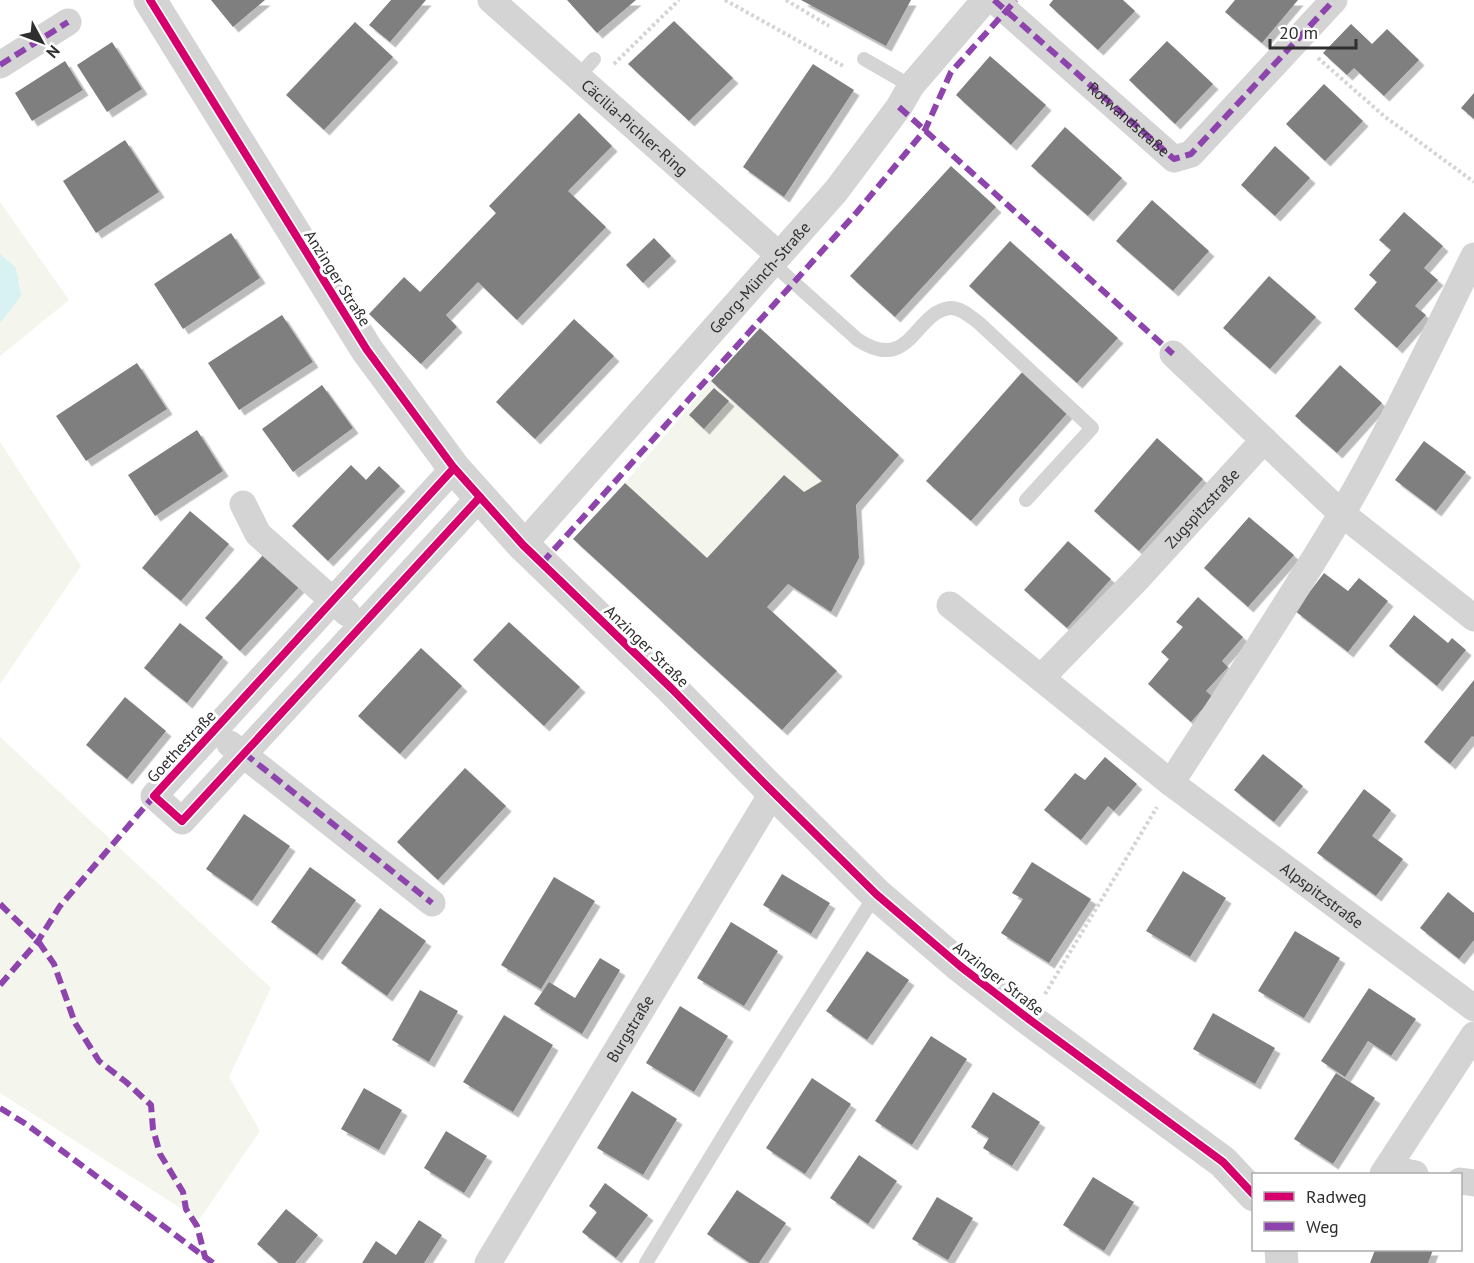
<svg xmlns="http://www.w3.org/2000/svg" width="1474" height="1263" viewBox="0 0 1474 1263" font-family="'PT Sans',sans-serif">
  <defs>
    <filter id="shadow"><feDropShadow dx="5.5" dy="5.5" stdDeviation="0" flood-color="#0004"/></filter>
  </defs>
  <rect width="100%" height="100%" fill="#fff"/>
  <!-- green -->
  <g fill="#f4f5ec">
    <polygon points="0,202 69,300 0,356"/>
    <polygon points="711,381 822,481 804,492 783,475 707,558 625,483"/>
    <polygon points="0,442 81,566 0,684"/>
    <polygon points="0,737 271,988 229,1077 260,1131 199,1220 0,1093"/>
  </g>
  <!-- water -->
  <polygon fill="#d8f2f3" points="0,254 16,268 21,296 0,323"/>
  <!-- building -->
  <g fill="#7f7f7f" filter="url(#shadow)">
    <polygon points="211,0 265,0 233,27"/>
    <polygon points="391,0 426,0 390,42 369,25"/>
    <polygon points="567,0 636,0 597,33"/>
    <polygon points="801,0 911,0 886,46"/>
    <polygon points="1053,0 1123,0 1135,11 1098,50 1049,5"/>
    <polygon points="1235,0 1298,0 1262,43 1225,12"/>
    <polygon points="674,21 733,78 689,121 628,64"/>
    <polygon points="355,22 393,57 324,130 286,95"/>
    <polygon points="1351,24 1372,44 1387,29 1419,60 1384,96 1354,68 1347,75 1323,53"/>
    <polygon points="1167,41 1213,84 1175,124 1129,80"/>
    <polygon points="112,42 142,89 107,112 77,65"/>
    <polygon points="990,56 1046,105 1011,145 956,95"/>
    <polygon points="65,61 83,90 32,121 15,93"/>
    <polygon points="813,64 854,90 784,197 743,167"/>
    <polygon points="1324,84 1363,121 1325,161 1286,124"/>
    <polygon points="1474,93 1474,119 1461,108"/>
    <polygon points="579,113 612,146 568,191 606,227 517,320 478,282 446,315 457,327 421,364 369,314 404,277 420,292 496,213 489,206"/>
    <polygon points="1065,127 1122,178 1088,216 1031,166"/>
    <polygon points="125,140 159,192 96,233 63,181"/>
    <polygon points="1275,146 1310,178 1275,216 1241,185"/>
    <polygon points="951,166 996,207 895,317 850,276"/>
    <polygon points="1152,200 1209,251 1173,291 1116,241"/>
    <polygon points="1404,212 1443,246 1424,268 1438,280 1415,306 1426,315 1397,348 1354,309 1377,282 1369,275 1391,250 1379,240"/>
    <polygon points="231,233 260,278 183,329 154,284"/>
    <polygon points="654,238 671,256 643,283 626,265"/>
    <polygon points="1010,241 1118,338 1077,383 969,286"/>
    <polygon points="1269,276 1316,317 1270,369 1223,328"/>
    <polygon points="282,315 313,362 239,410 208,363"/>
    <polygon points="574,319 614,356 535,439 496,402"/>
    <polygon points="760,328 899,455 856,505 859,558 831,612 788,584 767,607 837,671 782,730 573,539 625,483 707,558 784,475 804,492 822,481 711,381"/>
    <polygon points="137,363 167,409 86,461 56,416"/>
    <polygon points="1340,365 1382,403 1337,453 1295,416"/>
    <polygon points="1024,370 1070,410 971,521 926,481"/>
    <polygon points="322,385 353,428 293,472 262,429"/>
    <polygon points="714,388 729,401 704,429 689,415"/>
    <polygon points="197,430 223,471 155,516 128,475"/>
    <polygon points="1157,438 1203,479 1139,551 1094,511"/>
    <polygon points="1424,441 1466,472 1436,511 1395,480"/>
    <polygon points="351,465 366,480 379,466 400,486 328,561 292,526"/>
    <polygon points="190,511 229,544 181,601 142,568"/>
    <polygon points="1249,517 1294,555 1248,607 1204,568"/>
    <polygon points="1068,541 1111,579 1067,628 1024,590"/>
    <polygon points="264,554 300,586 240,651 205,618"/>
    <polygon points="1324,573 1348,591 1359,578 1388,601 1348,652 1295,611"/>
    <polygon points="1198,597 1243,637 1222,661 1228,667 1206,691 1213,697 1191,722 1148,684 1169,659 1161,652 1183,627 1176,622"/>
    <polygon points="1414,615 1448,643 1452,638 1466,650 1437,686 1389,646"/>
    <polygon points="509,622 580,687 544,726 473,660"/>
    <polygon points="180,623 223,657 187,703 144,668"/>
    <polygon points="421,648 462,686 400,754 358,716"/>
    <polygon points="1474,680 1474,737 1472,736 1450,764 1424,742"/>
    <polygon points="125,697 166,731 127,779 86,745"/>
    <polygon points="1263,754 1303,786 1274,822 1234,790"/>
    <polygon points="1105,757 1137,784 1114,811 1108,806 1081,840 1044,810 1075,773 1085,780"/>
    <polygon points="465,768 506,806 438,880 397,842"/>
    <polygon points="1364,789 1391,810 1372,836 1403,859 1376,896 1317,853"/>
    <polygon points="244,814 290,846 252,901 206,869"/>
    <polygon points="1032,862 1091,899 1049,963 1001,933 1023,899 1012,893"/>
    <polygon points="310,867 356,900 317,955 271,922"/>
    <polygon points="1183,871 1226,898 1190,957 1146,931"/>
    <polygon points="782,874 830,903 811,934 763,905"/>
    <polygon points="554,877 595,901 541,989 501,965"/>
    <polygon points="1448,892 1474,913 1474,940 1459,959 1420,928"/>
    <polygon points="380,908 426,941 387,996 341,963"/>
    <polygon points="731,922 778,951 744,1006 697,978"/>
    <polygon points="1295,931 1340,958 1304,1018 1258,991"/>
    <polygon points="867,951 909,980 867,1040 826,1011"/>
    <polygon points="600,958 620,970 582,1034 534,1004 549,982 575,998"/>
    <polygon points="1369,988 1416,1019 1391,1056 1368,1041 1345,1077 1321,1061"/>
    <polygon points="420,990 458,1011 429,1062 392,1040"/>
    <polygon points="680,1006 728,1036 694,1092 646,1063"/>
    <polygon points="1213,1013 1275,1048 1255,1084 1193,1049"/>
    <polygon points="504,1015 553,1045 513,1112 463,1082"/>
    <polygon points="931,1036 967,1059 912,1145 875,1121"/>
    <polygon points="1336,1073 1375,1098 1333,1164 1294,1139"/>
    <polygon points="812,1078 851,1104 805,1174 766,1148"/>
    <polygon points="364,1088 402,1110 379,1150 341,1129"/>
    <polygon points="632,1091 677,1119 643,1175 597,1148"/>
    <polygon points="993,1092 1040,1122 1012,1166 983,1148 989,1138 971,1127"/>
    <polygon points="446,1131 487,1156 464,1193 424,1168"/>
    <polygon points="859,1155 897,1181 868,1224 830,1198"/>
    <polygon points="1093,1177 1134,1202 1104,1251 1063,1225"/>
    <polygon points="605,1183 648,1215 616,1258 582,1232 597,1212 589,1206"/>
    <polygon points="737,1190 786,1223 759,1263 750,1263 707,1234"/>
    <polygon points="937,1197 973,1218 948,1260 912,1239"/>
    <polygon points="286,1209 318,1235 295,1263 279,1263 257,1244"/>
    <polygon points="419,1220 442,1235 424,1263 362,1263 376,1241 396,1255"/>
    <polygon points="1375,1250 1433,1250 1428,1263 1370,1263"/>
  </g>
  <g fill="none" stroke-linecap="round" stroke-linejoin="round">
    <!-- path -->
    <g stroke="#d4d4d4" stroke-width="4" stroke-dasharray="3 3" stroke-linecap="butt">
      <polyline points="725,0 845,67"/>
      <polyline points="786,0 829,26"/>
      <polyline points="1318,58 1384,116 1474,182"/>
      <polyline points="614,64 679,0"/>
      <polyline points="1045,994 1157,807"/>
    </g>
    <!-- service -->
    <g stroke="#d4d4d4" stroke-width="14">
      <polyline points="864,59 911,86"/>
      <polyline points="578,77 594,59"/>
      <path d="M 772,263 L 858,340 C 911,374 914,312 950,308 C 960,307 971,317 979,323 L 1092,428 L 1026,500"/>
      <polyline points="646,1263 747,1097 876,894"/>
    </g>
    <!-- minor -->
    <g stroke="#d4d4d4" stroke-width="27">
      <path id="s1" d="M 491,0 L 779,255"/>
      <polyline points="994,0 1174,159 1191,154 1334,0"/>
      <polyline points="0,65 68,22"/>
      <polyline points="1173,354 1341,513 1474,618"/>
      <polyline points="454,468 154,796 182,821 480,497"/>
      <polyline points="243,504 258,534 347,613"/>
      <path id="s2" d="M 523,545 L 836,191 L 899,107 L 911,86 L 985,0"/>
      <path id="s3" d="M 950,605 L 1171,783 L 1474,1008"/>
      <path id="s4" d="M 1041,678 L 1139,577 L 1264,440"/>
      <polyline points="230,744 432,903"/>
      <path d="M 1171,783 C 1228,694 1287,606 1341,515 C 1390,431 1431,343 1474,256"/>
      <polyline points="1387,1168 1415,1174"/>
      <polyline points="1383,1174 1474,1035"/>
      <polyline points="1460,1181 1474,1183"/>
      <path id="s5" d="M 488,1263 L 773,792"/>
    </g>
    <!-- tertiary -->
    <g stroke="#d4d4d4" stroke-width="33">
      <polyline points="150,0 367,350 454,468 523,545 671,688 763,782 876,894 960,966 1030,1020 1223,1162 1254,1195"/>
      <polyline points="1281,1250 1282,1263"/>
    </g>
    <!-- quiet -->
    <g stroke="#8e44ad" stroke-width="6" stroke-dasharray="12 6" stroke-linecap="butt">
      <path id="s6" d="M 994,0 L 1174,159 L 1191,154 L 1334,0"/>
      <polyline points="0,65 68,22"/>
      <polyline points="899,107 1173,354"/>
      <polyline points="542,563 857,212 925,130 951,72 1016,0"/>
      <polyline points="244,753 432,903"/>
      <polyline points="0,904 38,941 54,964 75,1023 99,1061 126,1082 151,1105 153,1129 160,1154 183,1192 186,1209 197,1226 205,1257"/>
      <polyline points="0,985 38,941 60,906 154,796"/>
      <polyline points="0,1108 26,1124 213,1263"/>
    </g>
    <defs>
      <g id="cycleway">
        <polyline points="150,0 367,350 454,468 523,545 671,688 763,782 876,894 960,966 1030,1020 1223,1162 1254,1195"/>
        <polyline points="454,468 154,796 182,821 480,497"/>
      </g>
    </defs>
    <!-- cycleway casing -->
    <use href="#cycleway" stroke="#fff" stroke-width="11"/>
    <!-- cycleway -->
    <use href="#cycleway" stroke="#d6006c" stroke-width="8"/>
  </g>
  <g text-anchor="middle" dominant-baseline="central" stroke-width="6" stroke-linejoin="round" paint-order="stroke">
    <!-- street labels -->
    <g font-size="16" fill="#2f2f2f" stroke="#fff">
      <text stroke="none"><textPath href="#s6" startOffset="180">Rotwandstraße</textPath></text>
      <text stroke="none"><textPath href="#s1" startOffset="192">Cäcilia-Pichler-Ring</textPath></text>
      <text stroke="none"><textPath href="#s2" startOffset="357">Georg-Münch-Straße</textPath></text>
      <text transform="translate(338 278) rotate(58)">Anzinger Straße</text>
      <text stroke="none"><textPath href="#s4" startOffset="234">Zugspitzstraße</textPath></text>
      <text transform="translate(647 646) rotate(44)">Anzinger Straße</text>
      <text transform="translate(181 746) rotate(-47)">Goethestraße</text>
      <text stroke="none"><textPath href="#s3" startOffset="472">Alpspitzstraße</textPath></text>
      <text transform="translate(999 978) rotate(38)">Anzinger Straße</text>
      <text stroke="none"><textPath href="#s5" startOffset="274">Burgstraße</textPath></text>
    </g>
  </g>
  <!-- legend -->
  <rect x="1252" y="1173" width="210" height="78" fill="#ffffff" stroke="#acacac" stroke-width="1.5"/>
  <rect x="1264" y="1192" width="30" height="9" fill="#d6006c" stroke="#acacac" stroke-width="1.5"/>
  <text x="1306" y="1203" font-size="18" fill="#2f2f2f">Radweg</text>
  <rect x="1264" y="1222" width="30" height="9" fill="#8e44ad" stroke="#acacac" stroke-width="1.5"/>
  <text x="1306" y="1233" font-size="18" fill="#2f2f2f">Weg</text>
  <!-- north arrow -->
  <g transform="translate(42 42) rotate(131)" stroke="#ffffff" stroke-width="4.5" paint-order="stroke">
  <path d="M0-4.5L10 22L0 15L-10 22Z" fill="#2f2f2f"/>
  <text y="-9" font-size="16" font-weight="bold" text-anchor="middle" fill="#2f2f2f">N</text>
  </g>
  <!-- scale -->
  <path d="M1270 39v9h86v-9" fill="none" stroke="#2f2f2f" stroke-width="3"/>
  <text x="1279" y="39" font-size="18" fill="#2f2f2f" stroke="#ffffff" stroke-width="4.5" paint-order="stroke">20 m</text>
</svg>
